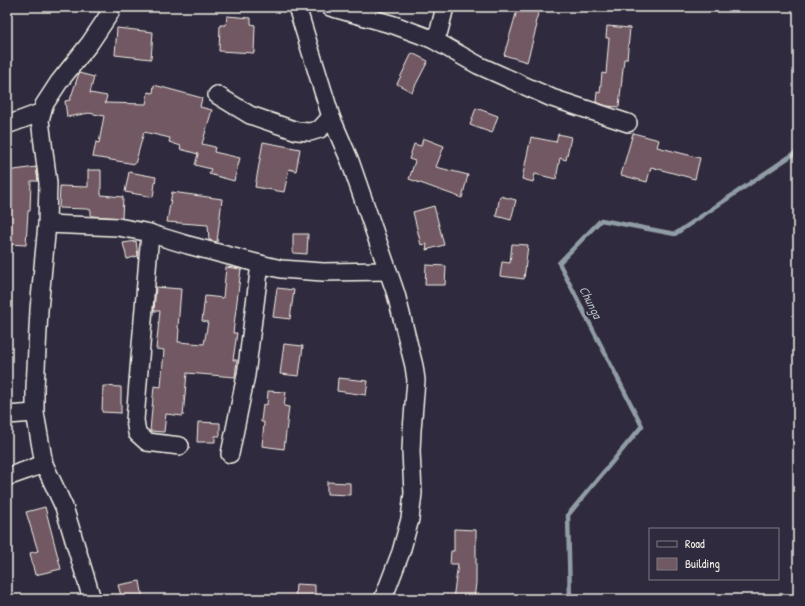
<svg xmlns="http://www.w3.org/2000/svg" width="805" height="606" viewBox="0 0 805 606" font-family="'Patrick Hand',sans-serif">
  <rect width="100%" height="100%" fill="#2f2a3d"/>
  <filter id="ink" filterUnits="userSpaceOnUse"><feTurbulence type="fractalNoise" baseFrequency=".025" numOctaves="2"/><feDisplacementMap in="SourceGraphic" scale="8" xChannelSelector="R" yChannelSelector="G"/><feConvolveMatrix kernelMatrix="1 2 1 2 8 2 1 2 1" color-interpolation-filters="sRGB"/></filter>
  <g filter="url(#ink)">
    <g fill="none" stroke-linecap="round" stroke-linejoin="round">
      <!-- stream -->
      <polyline stroke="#919da6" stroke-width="4.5" points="570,599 568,515 642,426 559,263 601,220 675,234 798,151"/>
    </g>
    <!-- building -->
    <g fill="#715963" stroke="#f4f1e8">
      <polygon points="518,7 540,7 535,24 537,25 527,62 504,55"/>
      <polygon points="227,16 251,18 251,24 255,25 254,53 219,51 220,25 226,25"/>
      <polygon points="607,26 630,28 627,59 624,59 619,107 607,106 596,102 597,92 600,93 602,73 606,74 609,38 606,38"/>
      <polygon points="117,28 153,32 151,59 115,55"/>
      <polygon points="412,53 428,61 412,92 397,84"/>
      <polygon points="79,73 94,77 90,93 107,96 105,103 146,104 148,92 153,93 154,85 202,98 200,107 212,110 202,144 215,147 214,152 240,158 234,181 209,174 211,169 195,165 198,154 180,149 181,146 169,142 170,138 144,132 135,164 93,157 96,142 99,143 104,116 89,113 67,117 65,101 70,100"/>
      <polygon points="476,108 498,116 492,133 470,125"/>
      <polygon points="633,133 659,140 657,147 700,158 695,179 651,167 647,182 621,175"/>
      <polygon points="558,134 571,137 566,160 560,158 556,179 535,174 533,182 522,179 531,137 556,142"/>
      <polygon points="423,138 444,146 436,167 468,175 462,198 409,179 415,161 409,159 414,144 421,146"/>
      <polygon points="263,142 300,149 296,171 289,169 284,192 255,187"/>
      <polygon points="36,167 38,181 31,181 30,211 28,211 26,245 7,244 7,171"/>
      <polygon points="88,170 101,170 101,195 123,197 122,218 91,216 91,210 87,209 59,208 60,186 88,187"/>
      <polygon points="129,172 156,177 153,197 125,192"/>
      <polygon points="172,192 222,199 217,242 209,240 208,225 167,222"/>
      <polygon points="500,196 516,200 511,220 496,216"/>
      <polygon points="434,206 444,245 426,250 427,244 421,245 413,212"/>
      <polygon points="293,234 308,234 307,254 293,253"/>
      <polygon points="136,241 138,256 127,259 123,243"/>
      <polygon points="512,244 528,245 524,279 500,276 502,262 510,263"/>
      <polygon points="426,265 446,266 445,285 425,285"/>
      <polygon points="226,267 241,269 233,333 237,333 233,360 237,360 235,377 187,373 183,416 166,414 164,432 150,431 154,386 161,387 164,350 156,349 160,311 154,311 156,287 181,289 178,328 179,329 178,342 204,344 208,322 202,321 205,296 223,298"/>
      <polygon points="277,288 294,290 290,319 273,317"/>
      <polygon points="284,344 303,346 299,376 280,374"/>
      <polygon points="338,378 368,381 366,395 337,391"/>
      <polygon points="103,386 121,387 121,413 102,412"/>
      <polygon points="268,391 286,392 284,406 289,407 284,449 262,446 264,422 261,422 263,404 267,405"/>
      <polygon points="198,422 220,423 220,436 215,436 215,442 197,442"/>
      <polygon points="327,482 350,483 350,495 327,494"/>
      <polygon points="45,507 61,569 35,575 30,553 38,551 26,512"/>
      <polygon points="454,529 476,530 476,583 474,599 453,599 458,564 450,564 451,551 454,551"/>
      <polygon points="140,581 143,599 122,599 118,585"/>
      <polygon points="296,584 315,585 315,599 295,599"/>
    </g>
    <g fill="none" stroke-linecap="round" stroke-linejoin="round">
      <defs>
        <g id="street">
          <polyline points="297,7 331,117 350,161 396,294 414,366 416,380 412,430 411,451 413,493 410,519 401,552 383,599"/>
          <polyline points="330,7 394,25 432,39 439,31 445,7"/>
          <polyline points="432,39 478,65 552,98 628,123"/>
          <polyline points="217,95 250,115 297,131 310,132 320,129 331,117"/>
          <polyline points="7,125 42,112"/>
          <polyline points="47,224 118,227 145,232 188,245 260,264"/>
          <polyline points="150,233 135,420 137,433 147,442 180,446"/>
          <polyline points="7,415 35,413"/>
          <polyline points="230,454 246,375 260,264 281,269 323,272 388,271"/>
          <polyline points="7,477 44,464"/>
          <polyline points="92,599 64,507 44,464 35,413 35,388 39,310 47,224 48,183 40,120 44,105 59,82 90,43 110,13 109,7"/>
        </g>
      </defs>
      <!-- street casing -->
      <use href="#street" stroke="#f4f1e8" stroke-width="20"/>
      <!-- street -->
      <use href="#street" stroke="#2f2a3d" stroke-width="17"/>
    </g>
  </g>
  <g text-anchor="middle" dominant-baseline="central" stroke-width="4" stroke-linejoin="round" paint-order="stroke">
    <!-- water labels -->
    <g font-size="13" font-style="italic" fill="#b2b9bc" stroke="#2f2a3d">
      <text transform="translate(591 302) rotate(63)">Chunga</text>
    </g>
  </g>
  <!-- margin -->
  <rect width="805" height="606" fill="none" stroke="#2f2a3d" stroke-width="24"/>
  <rect x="12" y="12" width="781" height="582" fill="none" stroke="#f4f1e8" stroke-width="1.5" filter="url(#ink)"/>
  <!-- legend -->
  <rect x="649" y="528" width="130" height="52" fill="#2f2a3d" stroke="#7e7a81"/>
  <rect x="657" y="541" width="20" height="6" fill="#2f2a3d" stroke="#7e7a81"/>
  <text x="685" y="548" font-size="12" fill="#f4f1e8">Road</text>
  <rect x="657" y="558" width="20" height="12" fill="#715963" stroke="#7e7a81"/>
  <text x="685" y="568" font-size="12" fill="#f4f1e8">Building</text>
</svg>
